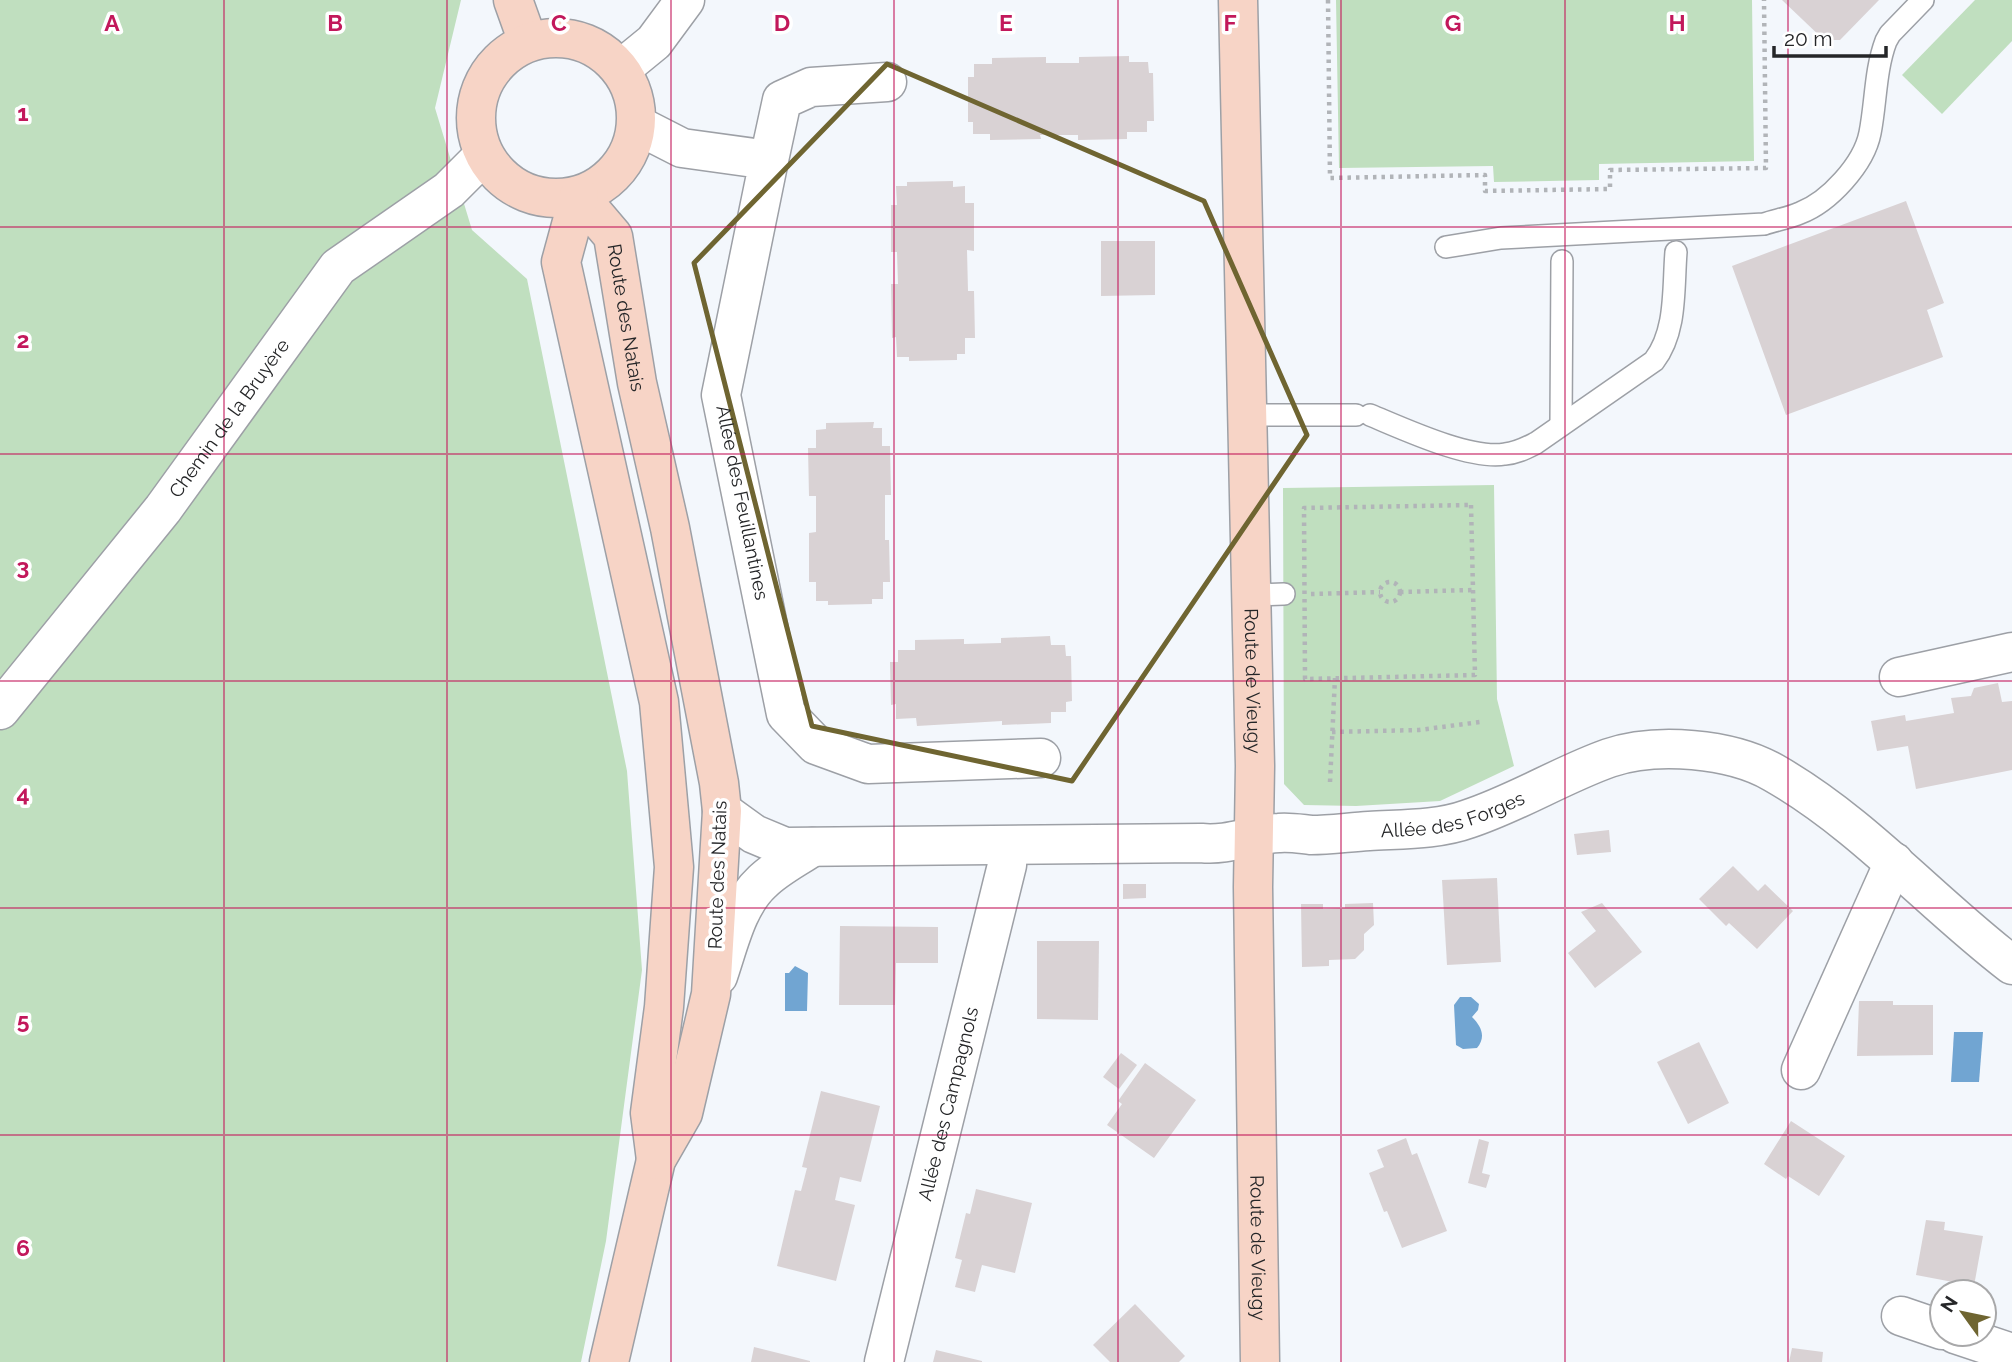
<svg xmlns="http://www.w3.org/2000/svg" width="2012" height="1362" viewBox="0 0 2012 1362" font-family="Raleway,sans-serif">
  <rect width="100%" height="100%" fill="#f3f7fc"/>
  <!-- green -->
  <g fill="#c0dfbf">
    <polygon points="0,0 461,0 435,108 472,230 527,279 627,771 642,970 606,1241 581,1362 0,1362"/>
    <polygon points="1336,0 1752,0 1754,161 1599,164 1599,180 1494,182 1493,166 1339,168"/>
    <polygon points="1975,0 2012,0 2012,41 1942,114 1902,75"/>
    <polygon points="1494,485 1497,699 1514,766 1440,801 1356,806 1304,805 1284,784 1283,488"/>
  </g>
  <!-- water -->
  <g fill="#71a5d2">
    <polygon points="795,966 808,973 807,1011 785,1011 785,973 789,973"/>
    <path d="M 1460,997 L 1471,997 L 1479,1004 L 1478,1010 L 1472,1017 C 1482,1027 1486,1037 1477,1048 L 1463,1049 L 1456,1045 L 1454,1005 Z"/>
    <polygon points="1954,1032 1983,1032 1979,1082 1951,1082"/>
  </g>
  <!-- building -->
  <g fill="#d9d2d4">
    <polygon points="1782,0 1879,0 1840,40 1824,40"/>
    <polygon points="1129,56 1129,62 1148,62 1149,73 1153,73 1154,121 1147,121 1147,132 1127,132 1127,139 1078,140 1078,135 1040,135 1041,139 990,140 990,134 973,134 973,122 968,122 968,77 974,77 974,64 992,64 992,58 1046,57 1046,63 1079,63 1079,57"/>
    <polygon points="953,181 953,187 965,186 965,203 974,203 974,251 967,250 968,291 974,291 975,338 965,338 965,354 957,354 957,360 909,361 909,357 897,357 896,337 892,338 891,284 898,284 897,252 891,252 891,205 897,205 896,186 907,186 907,182"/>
    <polygon points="1906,201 1944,303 1927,310 1943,357 1786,415 1732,266"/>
    <polygon points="1101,241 1155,241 1155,295 1101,296"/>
    <polygon points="874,422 873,428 882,428 882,446 890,446 891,495 885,495 885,540 889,540 890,582 883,582 883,599 872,599 872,604 828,605 828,601 816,601 816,582 809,582 809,533 816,532 816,496 809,496 808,448 816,448 816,430 826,429 826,423"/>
    <polygon points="1050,636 1051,645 1065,645 1066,656 1071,656 1072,701 1066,702 1066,712 1051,712 1051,723 1002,725 1002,721 917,726 916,718 896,719 896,704 891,705 890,662 898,662 898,650 915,650 915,640 964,639 964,644 1001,643 1001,638"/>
    <polygon points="1998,683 2002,702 2012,701 2012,770 1916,789 1908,746 1877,751 1871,721 1905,715 1906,721 1954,713 1951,698 1971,696 1974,688"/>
    <polygon points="1609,830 1611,852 1577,855 1574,834"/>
    <polygon points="1733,866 1758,891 1765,884 1793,911 1757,949 1729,923 1726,926 1699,899"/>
    <polygon points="1497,878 1501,962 1447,965 1442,880"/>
    <polygon points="1123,884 1146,884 1146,898 1123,899"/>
    <polygon points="1373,903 1374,925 1364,934 1364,950 1355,959 1329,960 1329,966 1302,967 1301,904 1323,904 1323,909 1345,908 1345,904"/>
    <polygon points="1602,903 1642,952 1595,988 1568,953 1596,931 1581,912"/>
    <polygon points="840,926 938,927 938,963 896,963 895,1005 839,1005"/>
    <polygon points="1037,941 1099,941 1098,1020 1037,1019"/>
    <polygon points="1859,1001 1893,1001 1893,1005 1933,1005 1933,1055 1857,1056"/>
    <polygon points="1699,1042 1729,1103 1688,1124 1657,1062"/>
    <polygon points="1121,1053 1137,1065 1119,1089 1103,1077"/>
    <polygon points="1145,1063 1196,1100 1154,1158 1107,1125 1122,1104 1118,1101"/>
    <polygon points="821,1091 880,1106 861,1182 840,1177 835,1200 855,1205 836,1281 777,1266 795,1190 801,1191 807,1168 802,1167"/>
    <polygon points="1791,1121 1845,1156 1819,1196 1788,1176 1786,1179 1764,1164"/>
    <polygon points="1406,1138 1412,1155 1417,1153 1447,1231 1402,1248 1387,1211 1384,1212 1369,1173 1384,1167 1377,1150"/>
    <polygon points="1479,1139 1489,1142 1482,1173 1490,1175 1486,1188 1468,1183"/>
    <polygon points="976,1189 1032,1203 1015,1273 982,1265 975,1292 955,1287 962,1260 955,1258 966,1213 970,1214"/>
    <polygon points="1926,1220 1945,1222 1944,1230 1983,1236 1974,1286 1916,1275"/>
    <polygon points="1135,1304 1185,1356 1179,1362 1110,1362 1093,1345"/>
    <polygon points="754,1347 810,1361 810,1362 751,1362"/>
    <polygon points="1792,1348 1823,1352 1822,1362 1789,1362"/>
    <polygon points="936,1350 982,1361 982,1362 933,1362"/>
  </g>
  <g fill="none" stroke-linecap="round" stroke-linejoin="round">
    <defs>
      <g id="lane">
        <path d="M 1446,247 L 1501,238 L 1764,224 C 1776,220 1789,218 1800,213 C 1829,202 1864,164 1870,133 C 1876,103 1875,70 1886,41 L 1890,34 L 1923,0"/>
        <polyline points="1246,415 1356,415"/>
        <path d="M 1370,415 C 1404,429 1470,460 1505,454 C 1517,453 1526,448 1536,443 L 1654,361 C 1677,331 1673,289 1676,252"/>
        <polyline points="1561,425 1562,261"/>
        <polyline points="1251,595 1284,594"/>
      </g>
      <g id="street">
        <polyline points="621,69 654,42 685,0"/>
        <path id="s1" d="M 637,125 L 682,148 L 769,160 L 721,395 L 786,714 L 816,745 L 868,764 L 1041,758"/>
        <polyline points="769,160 782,100 811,87 887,82"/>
        <polyline points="1899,677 2012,652"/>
        <path id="s2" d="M 0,710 L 163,509 L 338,267 L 449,190 L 484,155"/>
        <path id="s3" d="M 722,811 L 754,834 L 785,847 L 1201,843 C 1229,846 1252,834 1279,833 C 1290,832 1301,834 1311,835 C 1330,835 1350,832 1369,831 C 1401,829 1438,830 1468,819 C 1517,803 1561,775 1609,758 C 1656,742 1731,748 1774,773 C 1863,824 1931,903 2012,965"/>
        <path d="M 718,976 C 729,944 737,905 762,882 C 776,868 796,858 812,847"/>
        <polyline points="1801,1070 1894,862"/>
        <polyline points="1901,1316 1942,1330"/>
        <polyline points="1955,1334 2012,1353"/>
        <path id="s4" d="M 884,1362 L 1007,865 L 1008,846"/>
      </g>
      <g id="secondary">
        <polyline points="513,0 528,42"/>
        <path id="s5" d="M 1238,0 L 1255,766 L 1253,887 L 1260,1362"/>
        <circle cx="556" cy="118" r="80"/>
        <path id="s6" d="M 579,196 L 613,236 L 637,383 L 670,528 L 719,783 L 722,811 L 711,994 L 683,1113 L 656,1160 L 609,1362"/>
        <polyline points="579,196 561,262 659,702 674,867 664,1007 650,1113 656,1160"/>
      </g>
    </defs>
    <!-- lane casing -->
    <use href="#lane" stroke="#9da0a6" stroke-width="24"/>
    <!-- street casing -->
    <use href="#street" stroke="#9da0a6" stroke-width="41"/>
    <!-- secondary casing -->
    <use href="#secondary" stroke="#9da0a6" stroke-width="41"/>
    <!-- path -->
    <g stroke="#b1b4b8" stroke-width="4.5" stroke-dasharray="3.5 5" stroke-linecap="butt">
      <polyline points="1328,0 1330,178 1485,175 1485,191 1610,189 1610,170 1766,168 1764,0"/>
      <polygon points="1471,505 1475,675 1305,679 1304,508"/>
      <circle cx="1390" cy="592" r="10"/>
      <polyline points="1400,592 1473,590"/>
      <polyline points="1311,594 1380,592"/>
      <polyline points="1332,732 1419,730 1480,722"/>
      <polyline points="1330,782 1335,678"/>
    </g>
    <!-- lane -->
    <use href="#lane" stroke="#fff" stroke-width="21"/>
    <!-- street -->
    <use href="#street" stroke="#fff" stroke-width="38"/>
    <!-- secondary -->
    <use href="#secondary" stroke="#f7d4c6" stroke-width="38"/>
  </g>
  <!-- marked area -->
  <path fill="none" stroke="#6f6531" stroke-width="5" stroke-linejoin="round" d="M 887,64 L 1204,201 L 1307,435 L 1072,781 L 812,726 L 694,263 Z"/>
  <!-- grid -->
  <path fill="none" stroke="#c2185b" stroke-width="2" stroke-opacity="0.55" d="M 224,0 L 224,1362M 447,0 L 447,1362M 671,0 L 671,1362M 894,0 L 894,1362M 1118,0 L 1118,1362M 1341,0 L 1341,1362M 1565,0 L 1565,1362M 1788,0 L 1788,1362M 0,227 L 2012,227M 0,454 L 2012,454M 0,681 L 2012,681M 0,908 L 2012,908M 0,1135 L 2012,1135"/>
  <g text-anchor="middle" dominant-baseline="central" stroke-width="7" stroke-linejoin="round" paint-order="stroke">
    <!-- street labels -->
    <g font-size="19" fill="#252628" stroke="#fff">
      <text stroke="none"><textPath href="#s6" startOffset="135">Route des Natais</textPath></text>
      <text stroke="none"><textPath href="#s2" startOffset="371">Chemin de la Bruyère</textPath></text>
      <text stroke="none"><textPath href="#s1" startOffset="488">Allée des Feuillantines</textPath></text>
      <text stroke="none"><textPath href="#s5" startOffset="681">Route de Vieugy</textPath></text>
      <text stroke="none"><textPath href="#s3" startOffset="744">Allée des Forges</textPath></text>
      <text transform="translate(717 875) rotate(-88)">Route des Natais</text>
      <text stroke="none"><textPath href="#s4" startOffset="266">Allée des Campagnols</textPath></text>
      <text stroke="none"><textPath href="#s5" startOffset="1248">Route de Vieugy</textPath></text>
    </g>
  </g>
  <g font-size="23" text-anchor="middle" font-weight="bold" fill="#c2185b" stroke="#fff" stroke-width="7" stroke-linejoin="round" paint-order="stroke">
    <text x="112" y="31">A</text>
    <text x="335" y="31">B</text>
    <text x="559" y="31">C</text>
    <text x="782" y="31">D</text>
    <text x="1006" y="31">E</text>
    <text x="1230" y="31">F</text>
    <text x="1453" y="31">G</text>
    <text x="1677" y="31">H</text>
    <text x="23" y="121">1</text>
    <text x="23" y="348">2</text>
    <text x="23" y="575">3</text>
    <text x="23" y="802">4</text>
    <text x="23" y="1029">5</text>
    <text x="23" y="1256">6</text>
  </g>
  <!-- north arrow -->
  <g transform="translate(1963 1313) rotate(303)"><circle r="33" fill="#ffffff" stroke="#a8a8a9" stroke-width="2"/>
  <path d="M0-5L12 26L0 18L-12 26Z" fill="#6f6531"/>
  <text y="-10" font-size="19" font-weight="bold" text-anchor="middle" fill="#252628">N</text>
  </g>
  <!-- scale -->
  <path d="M1774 46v10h112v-10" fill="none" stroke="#252628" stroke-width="3.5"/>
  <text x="1784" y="46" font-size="21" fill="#252628" stroke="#ffffff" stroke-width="5" paint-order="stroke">20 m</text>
</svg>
